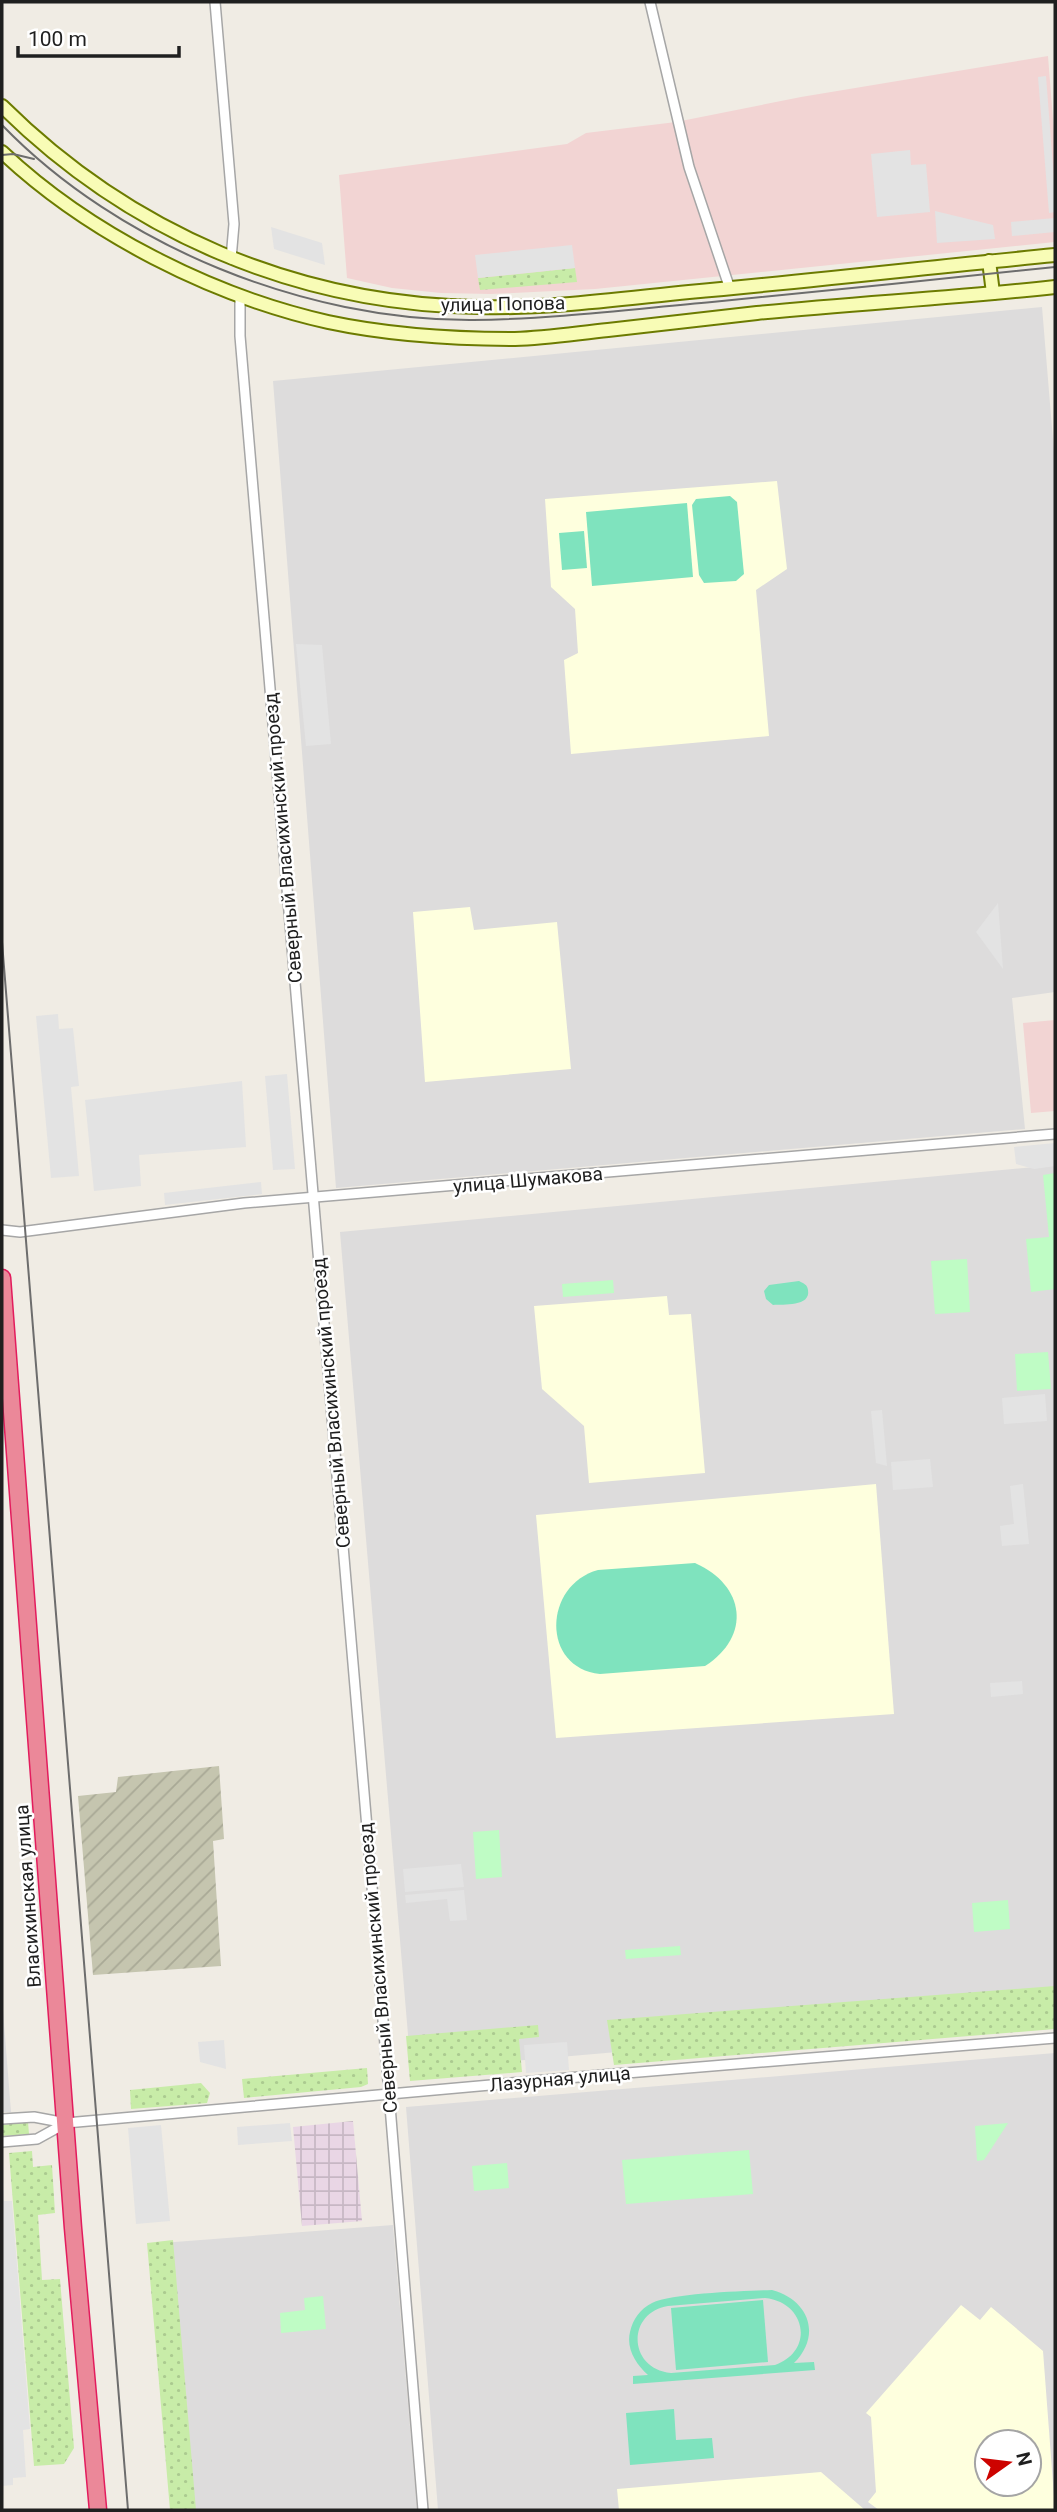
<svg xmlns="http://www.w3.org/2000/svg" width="1057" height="2512" viewBox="0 0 1057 2512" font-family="Roboto,sans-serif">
  <defs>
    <pattern id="industrial-grid" width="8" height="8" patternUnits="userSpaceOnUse" patternTransform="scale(1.75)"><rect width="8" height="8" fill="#e9d6e5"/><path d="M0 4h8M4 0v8" fill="none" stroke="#c7b7c4"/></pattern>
    <pattern id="construction-furrows" width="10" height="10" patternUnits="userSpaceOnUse" patternTransform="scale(1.75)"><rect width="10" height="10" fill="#c5c5af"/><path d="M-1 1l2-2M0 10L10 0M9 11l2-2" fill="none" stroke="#a9a996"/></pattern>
    <pattern id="grass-dots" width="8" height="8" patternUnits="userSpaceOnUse" patternTransform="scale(1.75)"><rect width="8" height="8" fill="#c8eca8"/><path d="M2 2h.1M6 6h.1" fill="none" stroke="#abca90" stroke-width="1.8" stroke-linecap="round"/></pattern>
  </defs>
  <rect width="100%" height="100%" fill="#f0ece4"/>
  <!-- residential -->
  <g fill="#dddcdc" fill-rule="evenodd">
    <polygon points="1042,307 1055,464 1055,992 1012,998 1025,1129 336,1188 273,381"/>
    <polygon points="1055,1165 1055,2014 411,2070 340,1232"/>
    <polygon points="2,1998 11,2112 2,2112"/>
    <path d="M 1055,2053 L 1055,2510 L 438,2510 L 406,2107 ZM 987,2442 L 1029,2442 L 1029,2484 L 987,2484 Z"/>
    <polygon points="393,2225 417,2510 171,2510 149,2244"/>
  </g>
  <!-- commercial -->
  <g fill="#f2d4d3">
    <polygon points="1048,56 1055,145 1055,242 595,289 491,294 441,293 392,288 347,278 339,175 567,144 586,133 676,122 801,97"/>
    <polygon points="1055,1020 1055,1111 1031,1113 1023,1023"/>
  </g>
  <!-- industrial -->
  <polygon fill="url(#industrial-grid)" points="353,2121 362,2221 302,2226 293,2127"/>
  <!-- education -->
  <g fill="#feffde" fill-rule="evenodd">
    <polygon points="777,481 787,569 756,590 769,736 571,754 564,660 578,653 575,609 551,587 545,499"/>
    <polygon points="470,907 474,930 557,922 571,1069 425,1082 413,912"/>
    <polygon points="667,1296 669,1315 691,1314 705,1473 589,1483 584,1426 542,1389 534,1306"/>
    <polygon points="876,1484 894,1714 556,1738 536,1515"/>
    <path d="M 961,2305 L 980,2320 L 991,2307 L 1043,2351 L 1055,2510 L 879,2510 L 868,2502 L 876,2492 L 871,2417 L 866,2413 ZM 1029,2442 L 1029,2484 L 987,2484 L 987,2442 Z"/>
    <polygon points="821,2472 865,2510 619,2510 617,2489"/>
  </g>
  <!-- construction -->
  <polygon fill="url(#construction-furrows)" points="219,1766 224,1839 213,1841 221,1966 93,1975 78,1796 116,1792 118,1777"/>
  <!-- grass -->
  <g fill="url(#grass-dots)">
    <polygon points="575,268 577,282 480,290 478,278"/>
    <polygon points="1055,1986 1055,2029 614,2065 607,2020"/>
    <polygon points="538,2025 539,2037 519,2039 522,2072 410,2081 406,2036"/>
    <polygon points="367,2068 368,2084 361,2087 244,2098 242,2079"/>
    <polygon points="201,2083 210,2093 207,2103 131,2109 130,2090"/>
    <polygon points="28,2122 29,2134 2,2136 2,2125"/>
    <polygon points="32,2151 33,2167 52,2165 55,2213 38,2215 42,2280 60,2279 74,2448 64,2464 34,2466 9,2153"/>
    <polygon points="173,2240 196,2510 170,2510 147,2243"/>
  </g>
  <!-- park -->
  <g fill="#bffcc5">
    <polygon points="1055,1173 1055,1289 1031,1292 1026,1239 1049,1237 1043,1175"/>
    <polygon points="967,1259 970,1312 935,1314 931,1261"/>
    <polygon points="613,1280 614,1293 563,1297 562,1284"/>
    <polygon points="1048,1352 1051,1389 1017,1391 1015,1354"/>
    <polygon points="499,1830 502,1877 476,1879 473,1832"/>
    <polygon points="1008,1900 1010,1929 974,1932 972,1903"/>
    <polygon points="680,1946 681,1955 626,1959 625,1950"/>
    <polygon points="1008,2123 984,2160 977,2161 975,2126"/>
    <polygon points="749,2150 753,2194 626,2204 622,2160"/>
    <polygon points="507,2163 509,2188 474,2191 472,2166"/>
    <polygon points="323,2296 326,2329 281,2333 280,2313 305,2310 304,2298"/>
  </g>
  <!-- pitch -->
  <g fill="#7fe3be" fill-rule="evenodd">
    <polygon points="730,496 737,502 744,574 736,581 704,583 699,575 692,505 696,499"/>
    <polygon points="687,503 693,577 592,586 586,512"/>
    <polygon points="584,531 587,568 562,570 559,533"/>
    <path d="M 799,1281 C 804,1284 807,1284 808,1290 C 811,1307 783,1304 773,1305 L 766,1299 L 764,1291 L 769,1285 Z"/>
    <path d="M 695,1563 C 745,1585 752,1636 705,1666 L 600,1674 C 541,1668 543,1585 598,1570 Z"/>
    <path d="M 772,2290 C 809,2300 822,2335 794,2363 L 814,2362 L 815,2370 L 633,2384 L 633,2376 L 648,2375 C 636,2364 626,2349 630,2332 C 633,2319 640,2309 652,2303 C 673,2293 746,2291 772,2290 ZM 765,2298 C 806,2302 815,2351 775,2365 L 671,2373 C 628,2369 626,2313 668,2306 Z"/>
    <polygon points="763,2300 768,2362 676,2370 671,2308"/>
    <polygon points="674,2409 676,2440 712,2438 714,2458 630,2465 626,2413"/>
  </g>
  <!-- parking -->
  <g fill="#e3e3e3">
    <polygon points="1046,76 1055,193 1055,212 1049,213 1038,77"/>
    <polygon points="910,150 911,165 926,164 930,212 877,217 871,154"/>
    <polygon points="935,211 993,225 995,239 937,243"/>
    <polygon points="1055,218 1055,232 1012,236 1011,222"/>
    <polygon points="271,227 322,243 325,265 274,249"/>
    <polygon points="572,245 575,268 478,278 475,255"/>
    <polygon points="296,644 322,645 331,744 306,746"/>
    <polygon points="998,903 1003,969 976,932"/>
    <polygon points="58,1014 59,1029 73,1028 79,1086 71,1087 79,1176 51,1178 36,1016"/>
    <polygon points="287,1074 295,1169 273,1170 265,1076"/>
    <polygon points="242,1081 246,1147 139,1155 141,1186 94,1191 85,1100"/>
    <polygon points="1055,1143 1055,1166 1034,1169 1016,1164 1014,1147"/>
    <polygon points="261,1182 262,1194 165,1205 164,1193"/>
    <polygon points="1045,1394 1047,1421 1004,1424 1002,1398"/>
    <polygon points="882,1410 887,1466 876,1463 871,1411"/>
    <polygon points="930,1459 933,1487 893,1490 891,1462"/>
    <polygon points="1023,1484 1029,1544 1002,1546 1000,1526 1014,1524 1010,1486"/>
    <polygon points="1022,1681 1023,1694 991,1697 990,1683"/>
    <polygon points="461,1864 464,1887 405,1892 403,1869"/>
    <polygon points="464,1890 467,1920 450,1921 447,1899 406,1903 405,1895"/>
    <polygon points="224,2040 226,2069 200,2062 198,2042"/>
    <polygon points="567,2042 569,2070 526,2073 524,2045"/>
    <polygon points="290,2123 292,2141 238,2145 237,2127"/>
    <polygon points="161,2125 170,2221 136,2224 128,2128"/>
    <polygon points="2,2174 4,2201 12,2201 30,2429 23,2430 26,2477 13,2478 13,2485 2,2486"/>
  </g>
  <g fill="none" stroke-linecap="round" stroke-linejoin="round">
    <defs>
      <g id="street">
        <polyline points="215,2 234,224 231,259"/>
        <polyline points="650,2 689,167 730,289"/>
        <polyline points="240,295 240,336 374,1910 423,2510"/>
        <polyline points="2,1230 20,1232 244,1203 1055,1134"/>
        <polyline points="2,2119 34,2117 66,2123 590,2076 1055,2038"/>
        <polyline points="2,2142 37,2139 66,2123"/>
      </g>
      <g id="secondary">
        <path d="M 2,106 C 130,233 297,304 477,307 C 548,309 619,299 689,292 C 811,281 933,267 1055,255"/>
        <path d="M 2,152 C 88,233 212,296 328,322 C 389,335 452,339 515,339 C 546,338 578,333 608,330 C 658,324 708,319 757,313 C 856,303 956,298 1055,287"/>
        <polyline points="989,261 993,293"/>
      </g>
      <polyline id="highway" points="2,1278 73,2228 98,2510"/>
    </defs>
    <!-- street casing -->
    <use href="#street" stroke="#a6a6a6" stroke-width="12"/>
    <!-- secondary casing -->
    <use href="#secondary" stroke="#6c7b00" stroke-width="16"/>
    <!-- highway casing -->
    <use href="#highway" stroke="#e31c5d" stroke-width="19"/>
    <!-- street -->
    <use href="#street" stroke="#fff" stroke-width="9"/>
    <!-- secondary -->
    <use href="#secondary" stroke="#f8fcb6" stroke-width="12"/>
    <!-- highway -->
    <use href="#highway" stroke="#eb8899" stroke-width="16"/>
    <!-- tram -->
    <g stroke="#6d6d6d" stroke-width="2">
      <path d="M 2,125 C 119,246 305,321 473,320 C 553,319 633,309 712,302 C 826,291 941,279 1055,267"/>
      <polyline points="2,155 13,154 34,159"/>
      <polyline points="2,942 128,2510"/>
    </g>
  </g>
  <g text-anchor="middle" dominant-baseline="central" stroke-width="5" stroke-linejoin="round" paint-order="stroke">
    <!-- street labels -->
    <g font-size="19" fill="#1f1f1f" stroke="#fff">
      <text transform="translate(503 304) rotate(-1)">улица Попова</text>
      <text transform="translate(283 838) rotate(-95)">Северный Власихинский проезд</text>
      <text transform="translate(528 1180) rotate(-5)">улица Шумакова</text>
      <text transform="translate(331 1403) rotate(-95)">Северный Власихинский проезд</text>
      <text transform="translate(28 1896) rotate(-94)">Власихинская улица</text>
      <text transform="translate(378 1968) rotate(-95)">Северный Власихинский проезд</text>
      <text transform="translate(560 2079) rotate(-5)">Лазурная улица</text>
    </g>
  </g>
  <!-- border -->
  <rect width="1057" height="2512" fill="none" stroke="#1f1f1f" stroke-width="7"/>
  <!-- north arrow -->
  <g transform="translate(1008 2463) rotate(76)"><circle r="33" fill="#ffffff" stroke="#a5a5a5" stroke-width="2"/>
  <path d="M0-5L12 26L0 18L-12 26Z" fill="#cd0300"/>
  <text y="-10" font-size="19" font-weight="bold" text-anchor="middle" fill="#1f1f1f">N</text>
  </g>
  <!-- scale -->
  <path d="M18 46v10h161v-10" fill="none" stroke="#1f1f1f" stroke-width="3.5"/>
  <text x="28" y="46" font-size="21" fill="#1f1f1f" stroke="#ffffff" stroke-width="5" paint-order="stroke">100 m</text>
</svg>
